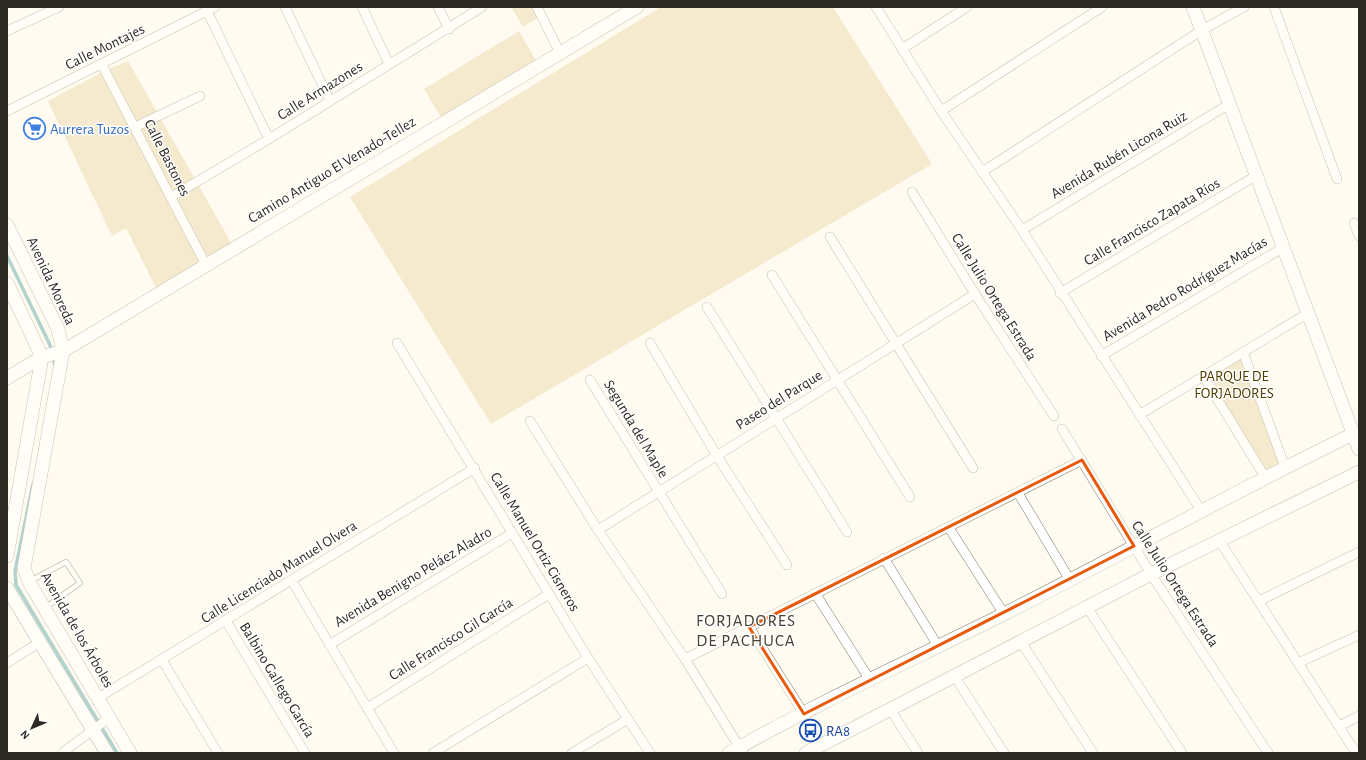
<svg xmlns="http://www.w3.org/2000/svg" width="1366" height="760" viewBox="0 0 1366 760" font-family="'Alegreya Sans',sans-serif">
  <rect width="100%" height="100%" fill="#fffbf0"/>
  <!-- green -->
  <g fill="#e9d5a5">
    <polygon points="511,7 531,7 538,18 523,27"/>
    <polygon points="661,7 833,7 932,164 491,424 350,197"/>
    <polygon points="519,31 538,64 442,119 424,89"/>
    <polygon points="128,61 233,246 158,292 126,228 112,236 48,101 104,71"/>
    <polygon points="1242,356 1281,465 1265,474 1211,378"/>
  </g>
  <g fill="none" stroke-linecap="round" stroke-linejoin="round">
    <!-- stream -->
    <g stroke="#56a0a3" stroke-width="3.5">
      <polyline points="7,256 50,345 55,366"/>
      <polyline points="33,484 15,571 16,585 117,753"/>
    </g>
    <defs>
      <polyline id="lane" points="30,581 66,562 80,583 46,607"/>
      <g id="street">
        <polyline points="285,7 330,101"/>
        <polyline points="362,7 389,64"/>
        <polyline points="438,7 449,29"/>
        <polyline points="537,7 560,53"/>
        <polyline points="876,7 941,111 1022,230 1202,512"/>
        <polyline points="1274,7 1337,179"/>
        <polyline points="207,11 269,139"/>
        <polyline points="7,31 59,7"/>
        <polyline points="902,49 967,7"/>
        <polyline points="102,65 206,265"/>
        <polyline points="7,111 215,7"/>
        <polyline points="941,111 1102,7"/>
        <polyline points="135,127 200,96"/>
        <polyline points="982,172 1202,30 1244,7"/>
        <polyline points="912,192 975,294 1054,416"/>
        <polyline points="171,197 269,139 482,7"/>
        <polyline points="1354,223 1359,236"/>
        <polyline points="1022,230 1231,103"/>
        <polyline points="830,237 973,468"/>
        <polyline points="772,275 910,497"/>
        <polyline points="1060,293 1257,175"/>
        <polyline points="707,307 847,532"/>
        <polyline points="397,343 588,658 650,753"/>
        <polyline points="650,343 717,456 787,565"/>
        <polyline points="1243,352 1285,467"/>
        <polyline points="1101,356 1284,247"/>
        <polyline points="1203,376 1265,477"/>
        <polyline points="590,380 722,594"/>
        <polyline points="1139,415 1308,313"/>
        <polyline points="530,421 598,530 685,659 743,753"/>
        <polyline points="1062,429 1151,574 1268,753"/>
        <polyline points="1018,493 1070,580"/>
        <polyline points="949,528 1004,614"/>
        <polyline points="598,530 975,294"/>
        <polyline points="1219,540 1356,753"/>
        <polyline points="884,558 938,646"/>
        <polyline points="292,581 394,753"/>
        <polyline points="815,593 870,680"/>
        <polyline points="1259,601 1359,552"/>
        <polyline points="1087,607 1182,753"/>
        <polyline points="226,621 305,753"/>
        <polyline points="749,627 804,714"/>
        <polyline points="1021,642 1093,753"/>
        <polyline points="329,645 512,533"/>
        <polyline points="685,659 1082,460"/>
        <polyline points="162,660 218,753"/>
        <polyline points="7,663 40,642"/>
        <polyline points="1298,663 1359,635"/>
        <polyline points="955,677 1004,753"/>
        <polyline points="98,698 475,468"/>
        <polyline points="367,708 549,594"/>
        <polyline points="890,709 918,753"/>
        <polyline points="1339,726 1359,716"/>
        <polyline points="62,753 109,718"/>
        <polyline points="433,753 588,658"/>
        <polyline points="572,753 628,719"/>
      </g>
      <g id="secondary">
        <polyline points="1193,7 1359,449"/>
        <polyline points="7,225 58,329 63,351 24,568 29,582 130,753"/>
        <polyline points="7,283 42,357"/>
        <polyline points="7,378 42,357 63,351 80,341 637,7"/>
        <polyline points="7,556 42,357"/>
        <polyline points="7,588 107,753"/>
        <path d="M 729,753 C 819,702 914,659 1006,613 C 1122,554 1236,491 1353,434"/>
        <polyline points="806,753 1151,574 1359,472"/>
      </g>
    </defs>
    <!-- lane casing -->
    <use href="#lane" stroke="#847e6e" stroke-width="6"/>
    <!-- street casing -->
    <use href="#street" stroke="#847e6e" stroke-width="10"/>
    <!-- secondary casing -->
    <use href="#secondary" stroke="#847e6e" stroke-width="14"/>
    <!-- lane -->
    <use href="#lane" stroke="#fff" stroke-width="4.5"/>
    <!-- street -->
    <use href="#street" stroke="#fff" stroke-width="9"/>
    <!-- secondary -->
    <use href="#secondary" stroke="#fff" stroke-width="13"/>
  </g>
  <!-- marked area -->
  <path d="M0 0H1366V760H0ZM 1082,460 L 1134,546 L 804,714 L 749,627 Z" fill="#fffbf0" fill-opacity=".55" fill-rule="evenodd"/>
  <path fill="none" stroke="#e8590c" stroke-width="3" stroke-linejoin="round" d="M 1082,460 L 1134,546 L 804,714 L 749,627 Z"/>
  <!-- icons -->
  <defs>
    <symbol id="supermarket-ring" viewBox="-11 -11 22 22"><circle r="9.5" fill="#fff" stroke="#3f7fe0" stroke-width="1.5"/><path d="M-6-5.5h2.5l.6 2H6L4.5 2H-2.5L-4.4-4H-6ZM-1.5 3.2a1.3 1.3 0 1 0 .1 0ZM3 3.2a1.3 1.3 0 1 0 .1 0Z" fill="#3f7fe0"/></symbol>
    <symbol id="bus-ring" viewBox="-11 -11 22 22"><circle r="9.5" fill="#fff" stroke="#1a4fb4" stroke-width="1.5"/><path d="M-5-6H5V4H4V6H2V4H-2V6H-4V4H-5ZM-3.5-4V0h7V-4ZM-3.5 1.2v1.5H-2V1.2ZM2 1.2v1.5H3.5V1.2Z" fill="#1a4fb4"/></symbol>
  </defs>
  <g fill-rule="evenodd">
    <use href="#supermarket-ring" x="22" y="116" width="25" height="25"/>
    <use href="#bus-ring" x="798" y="718" width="25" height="25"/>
  </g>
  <g text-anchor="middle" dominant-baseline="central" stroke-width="3" stroke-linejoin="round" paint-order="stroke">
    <!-- street labels -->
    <g font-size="15" fill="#2d2a24" stroke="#fff">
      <text transform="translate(105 47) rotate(-26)">Calle Montajes</text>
      <text transform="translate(320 91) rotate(-32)">Calle Armazones</text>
      <text transform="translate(1119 155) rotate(-31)">Avenida Rubén Licona Ruiz</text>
      <text transform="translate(167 158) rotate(63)">Calle Bastones</text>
      <text transform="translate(332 170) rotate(-31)">Camino Antiguo El Venado-Tellez</text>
      <text transform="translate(1152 222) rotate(-31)">Calle Francisco Zapata Ríos</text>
      <text transform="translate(51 281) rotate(65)">Avenida Moreda</text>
      <text transform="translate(1185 289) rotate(-31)">Avenida Pedro Rodríguez Macías</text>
      <text transform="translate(994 297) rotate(58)">Calle Julio Ortega Estrada</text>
      <text transform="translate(779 400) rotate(-32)">Paseo del Parque</text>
      <text transform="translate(636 429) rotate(59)">Segunda del Maple</text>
      <text transform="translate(535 542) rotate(59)">Calle Manuel Ortiz Cisneros</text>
      <text transform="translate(279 572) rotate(-32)">Calle Licenciado Manuel Olvera</text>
      <text transform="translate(413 577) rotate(-31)">Avenida Benigno Peláez Aladro</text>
      <text transform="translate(1175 584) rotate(57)">Calle Julio Ortega Estrada</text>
      <text transform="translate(77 630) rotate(60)">Avenida de los Árboles</text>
      <text transform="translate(451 639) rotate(-32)">Calle Francisco Gil García</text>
      <text transform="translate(277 680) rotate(59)">Balbino Gallego García</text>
    </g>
    <!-- shop labels -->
    <g font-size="15" fill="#366cbe" stroke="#fff" text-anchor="start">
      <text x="50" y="129">Aurrera Tuzos</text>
    </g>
    <!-- park labels -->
    <g font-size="15" fill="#503d00" stroke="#fff">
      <text x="1234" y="376">PARQUE DE<tspan x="1234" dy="17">FORJADORES</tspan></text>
    </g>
    <!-- transit labels -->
    <g font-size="15" fill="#164399" stroke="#fff" text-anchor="start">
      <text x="826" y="731">RA8</text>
    </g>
    <!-- quarter labels -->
    <g font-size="17" letter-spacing="1" fill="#474133" stroke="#fff">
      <text x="746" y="620">FORJADORES<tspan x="746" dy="20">DE PACHUCA</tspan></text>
    </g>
  </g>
  <!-- border -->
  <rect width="1366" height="760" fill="none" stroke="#2d2a24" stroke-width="16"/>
  <!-- north arrow -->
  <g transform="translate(32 728) rotate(226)" stroke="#ffffff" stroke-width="3" paint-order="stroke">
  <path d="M0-3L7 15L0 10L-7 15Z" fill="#2d2a24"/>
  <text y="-6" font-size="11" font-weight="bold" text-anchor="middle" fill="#2d2a24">N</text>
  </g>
</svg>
